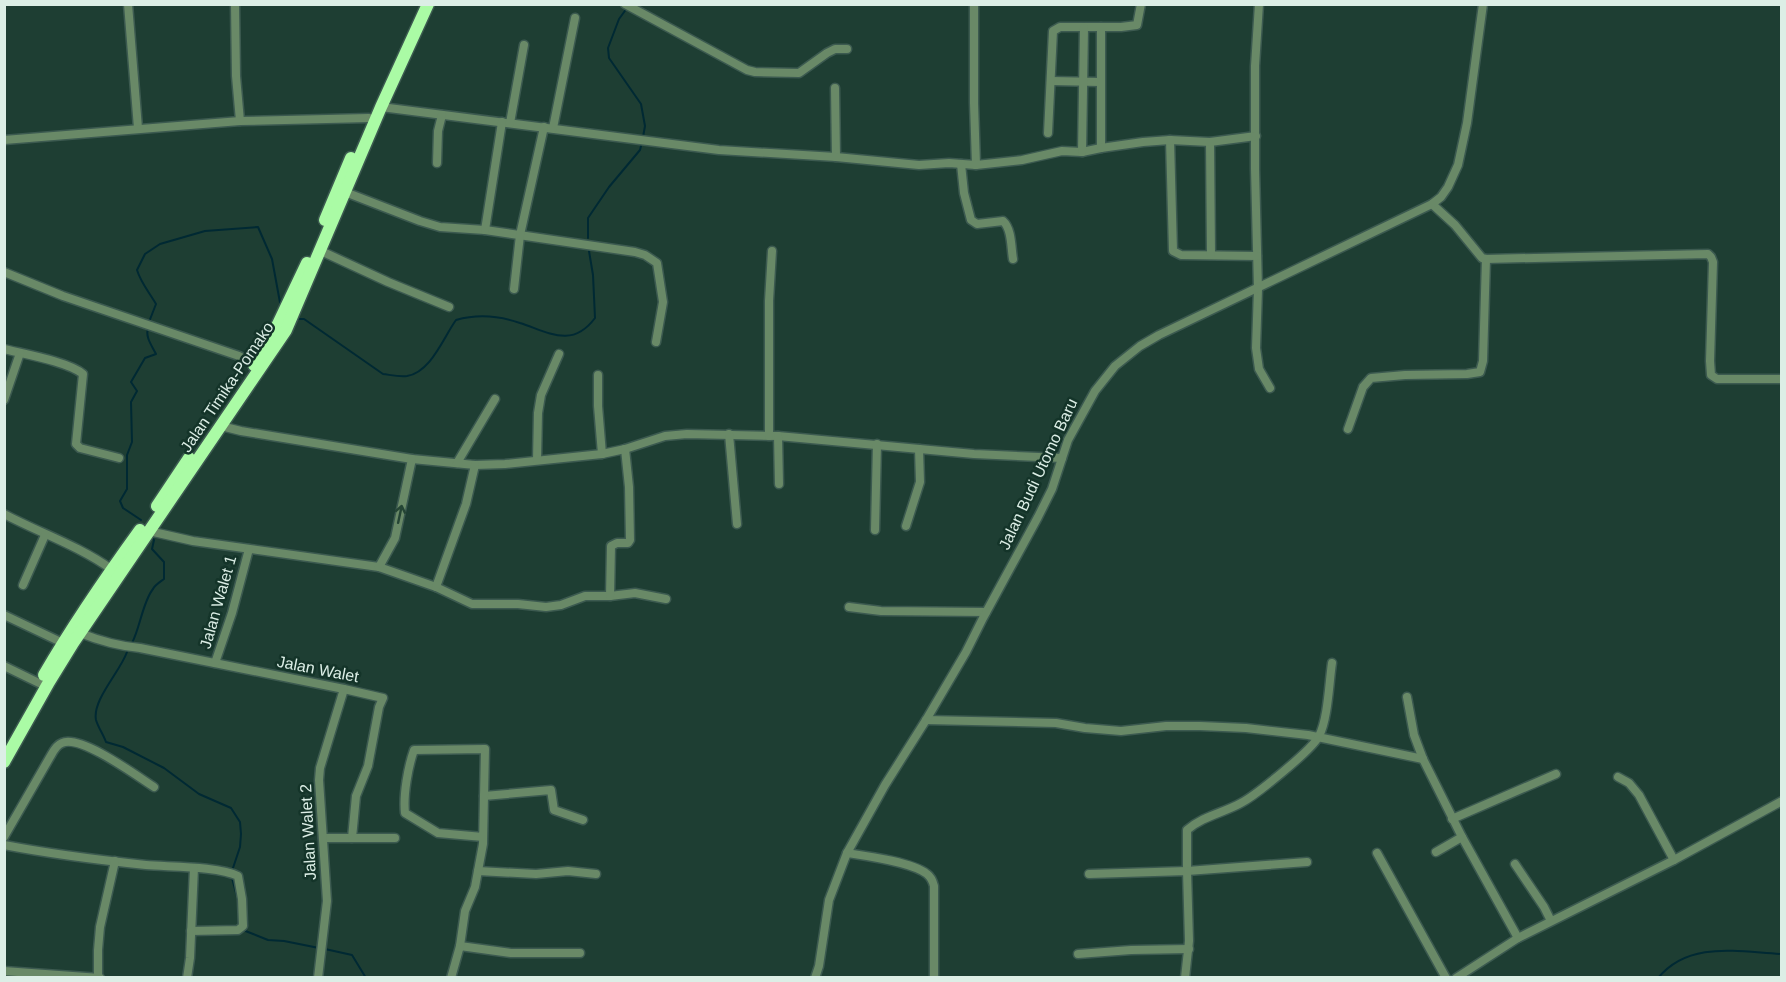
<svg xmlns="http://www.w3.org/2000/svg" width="1786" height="982" viewBox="0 0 1786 982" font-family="Helvetica,sans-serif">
  <rect width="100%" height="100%" fill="#1e3e33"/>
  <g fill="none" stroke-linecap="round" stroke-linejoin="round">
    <!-- stream -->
    <g stroke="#002933" stroke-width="2">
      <polyline points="627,8 619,19 608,48 609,58 641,104 645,126 643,137"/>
      <polyline points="588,238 588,218 609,187 640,150 642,142"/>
      <path d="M 296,319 L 304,319 L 383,374 C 391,375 399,377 407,376 C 431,372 443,338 456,320 C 477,314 500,316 520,323 C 548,332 572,349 595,318 L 593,275 L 589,251"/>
      <path d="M 149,322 L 156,304 C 149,292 141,283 137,270 L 145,254 L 160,244 L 205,231 L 258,227 L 272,259 L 281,308"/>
      <path d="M 141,520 L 123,508 L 120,501 L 127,489 L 127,455 L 132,442 L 131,402 L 137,391 L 131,382 L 145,358 L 156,354 C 152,346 145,337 148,328"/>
      <path d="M 132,643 C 140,628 143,601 153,589 C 155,585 160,582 164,579 L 164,562 L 152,549 L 154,540 L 151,536"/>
      <path d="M 127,652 C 120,672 92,700 96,720 C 98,727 103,734 106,742 L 123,747 L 164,768 L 199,794 L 231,808 L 240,822 L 241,834 L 240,847 L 233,868"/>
      <polyline points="232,878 238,900 238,910"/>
      <polyline points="243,930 268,940 284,941 319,948"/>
      <polyline points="325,949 352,955 366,978"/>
      <path d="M 1658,978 C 1689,940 1739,952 1782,954"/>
    </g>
    <defs>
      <g id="minor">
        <polyline points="128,4 138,128"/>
        <polyline points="235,4 236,76 240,121"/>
        <polyline points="625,4 747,70 755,72 799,73 827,53 835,49 847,49"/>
        <polyline points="974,4 974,103 976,165"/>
        <polyline points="1259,4 1255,66 1255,169 1258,289 1256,348 1259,369 1270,388"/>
        <polyline points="1052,81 1100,82"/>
        <polyline points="835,88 836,157"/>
        <polyline points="381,107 719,150 836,157 919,165 949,163 976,165 1022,160 1062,151 1082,152 1101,148 1101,27"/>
        <polyline points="510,123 524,45"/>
        <polyline points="553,128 575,18"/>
        <polyline points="1048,133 1053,31 1060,27 1121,27 1137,25 1141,4"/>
        <polyline points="4,140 240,121 369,118"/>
        <polyline points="1170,140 1173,251 1181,255 1257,256"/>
        <polyline points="1210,142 1211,255"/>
        <polyline points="1101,148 1143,142 1170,140 1210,142 1256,136"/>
        <polyline points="1082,152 1084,28"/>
        <polyline points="437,163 438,131 442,115"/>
        <path d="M 961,164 L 964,193 L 971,220 L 977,224 L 1003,221 C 1012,229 1011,248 1013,259"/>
        <polyline points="345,192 420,221 440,227 485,230 635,252 645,255 657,263 663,302 656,342"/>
        <polyline points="1432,204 1455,225 1482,258 1486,259 1708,254 1711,257 1713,262 1710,361 1711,375 1717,379 1782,379"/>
        <polyline points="485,230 502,122"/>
        <polyline points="321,251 388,282 449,307"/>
        <polyline points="4,272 63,296 239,356 255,364"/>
        <polyline points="514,289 520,235 544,127"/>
        <path d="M 4,349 C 24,354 69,362 83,374 L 76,444 L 80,448 L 119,458"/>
        <polyline points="598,375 598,406 602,454"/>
        <polyline points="4,400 20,353"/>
        <polyline points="221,426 241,431 412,459 475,465 505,464 602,454 625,449 665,436 687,434 778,436 974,454 1062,458"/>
        <polyline points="1348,429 1363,387 1371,378 1405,375 1467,374 1480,372 1483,361 1486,259"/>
        <polyline points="729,434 737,524"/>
        <polyline points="769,436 769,301 772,251"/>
        <polyline points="778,436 779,484"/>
        <polyline points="537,460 538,413 541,395 559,354"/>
        <polyline points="457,463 495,399"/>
        <path d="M 4,514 C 40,533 79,546 111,569"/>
        <polyline points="906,526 920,482 919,449"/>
        <polyline points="875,530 877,444"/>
        <polyline points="149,531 193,541 379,567 436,587 472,604 518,604 546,607 561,605 585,596 610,596 635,593 666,599"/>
        <polyline points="379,567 395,538 412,459"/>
        <polyline points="23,585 45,535"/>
        <polyline points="436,587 466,504 475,465"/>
        <polyline points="610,596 611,546 617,543 628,543 630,540 629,487 625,449"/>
        <polyline points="849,607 881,611 986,612"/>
        <polyline points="4,615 63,643"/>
        <path d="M 80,633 C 100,641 118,646 140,648 L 344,689 L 383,698 L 379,707 L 368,766 L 356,796 L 352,838 L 323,838"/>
        <polyline points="215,663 232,613 249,549"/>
        <polyline points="4,666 39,683"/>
        <polyline points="1407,697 1414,735 1423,759 1462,837 1518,938"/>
        <polyline points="926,720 1056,723 1085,728 1121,731 1166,726 1200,726 1246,728 1308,735 1423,759"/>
        <polyline points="1618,777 1629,783 1639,795 1674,860"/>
        <polyline points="484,796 551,790 554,810 583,820"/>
        <polyline points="1452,819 1556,774"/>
        <path d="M 4,837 L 50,757 C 53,752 56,745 62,743 C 80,734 137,776 154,787"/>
        <polyline points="352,838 395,838"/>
        <path d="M 4,845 C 51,854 99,860 146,865 C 169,867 219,866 238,876 L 242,899 L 243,926 L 238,930 L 191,931"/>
        <polyline points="1436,852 1462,837"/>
        <path d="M 847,853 C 867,856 912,862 927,874 C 931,877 933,882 934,886 L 934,978"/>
        <polyline points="1377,853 1446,978"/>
        <path d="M 1307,862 L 1187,871 L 1187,830 C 1203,816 1223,813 1241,803 C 1256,795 1312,750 1319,736 C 1328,719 1329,683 1332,663"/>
        <polyline points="1515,864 1544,907 1551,921"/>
        <polyline points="478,871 536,874 568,871 596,874"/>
        <polyline points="1089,874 1187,871 1189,941 1185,978"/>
        <polyline points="460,946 511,953 580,953"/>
        <polyline points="1078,954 1131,950 1189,949"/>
        <polyline points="4,971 100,978"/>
        <polyline points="98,977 98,950 100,927 115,861"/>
        <polyline points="187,978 190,958 194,868"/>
        <polyline points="318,978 327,901 319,780 320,768 344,689"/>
        <path d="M 451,978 L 460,946 L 465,911 L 475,887 L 483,844 L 485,749 L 414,750 C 408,767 403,795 405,813 L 438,833 L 483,837"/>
        <polyline points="815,978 819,966 829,900 847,853 885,785 926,720 966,652 983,618 1038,517 1052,489 1068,440 1095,391 1115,366 1140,346 1159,335 1432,204 1441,197 1448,187 1458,165 1467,123 1483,4"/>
        <polyline points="1456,978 1518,938 1674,860 1782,801"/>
      </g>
      <g id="highway">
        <polyline points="325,220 351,158"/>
        <polyline points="254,365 278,324 307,263"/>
        <polyline points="157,506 189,458"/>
        <path d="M 44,675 C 73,625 106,577 140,530"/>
        <polyline points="4,762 49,682 73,643 286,330 381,107 428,4"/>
      </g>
    </defs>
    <!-- minor casing -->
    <use href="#minor" stroke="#3c5a50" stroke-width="11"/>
    <!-- highway casing -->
    <use href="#highway" stroke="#3c5a50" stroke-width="15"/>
    <!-- minor -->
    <use href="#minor" stroke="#698967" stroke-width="8"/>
    <!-- highway -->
    <use href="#highway" stroke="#aafba5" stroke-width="12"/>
  </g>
  <!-- one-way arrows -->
  <defs><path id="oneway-shaft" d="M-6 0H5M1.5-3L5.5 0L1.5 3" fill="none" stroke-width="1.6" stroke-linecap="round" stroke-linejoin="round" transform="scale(1.5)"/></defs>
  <use stroke="#254535" href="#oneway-shaft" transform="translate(400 514) rotate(-78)"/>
  <g text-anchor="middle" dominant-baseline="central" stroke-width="5" stroke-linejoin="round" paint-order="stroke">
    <!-- street labels -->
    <g font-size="16" fill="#dceee6" stroke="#143429">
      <text transform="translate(227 387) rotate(-56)">Jalan Timika-Pomako</text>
      <text transform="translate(1038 474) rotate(-65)">Jalan Budi Utomo Baru</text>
      <text transform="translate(218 602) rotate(-74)">Jalan Walet 1</text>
      <text transform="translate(318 669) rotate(11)">Jalan Walet</text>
      <text transform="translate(308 832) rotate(-93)">Jalan Walet 2</text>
    </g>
  </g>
  <!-- border -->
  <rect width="1786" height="982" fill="none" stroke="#dceee6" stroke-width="12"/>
</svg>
